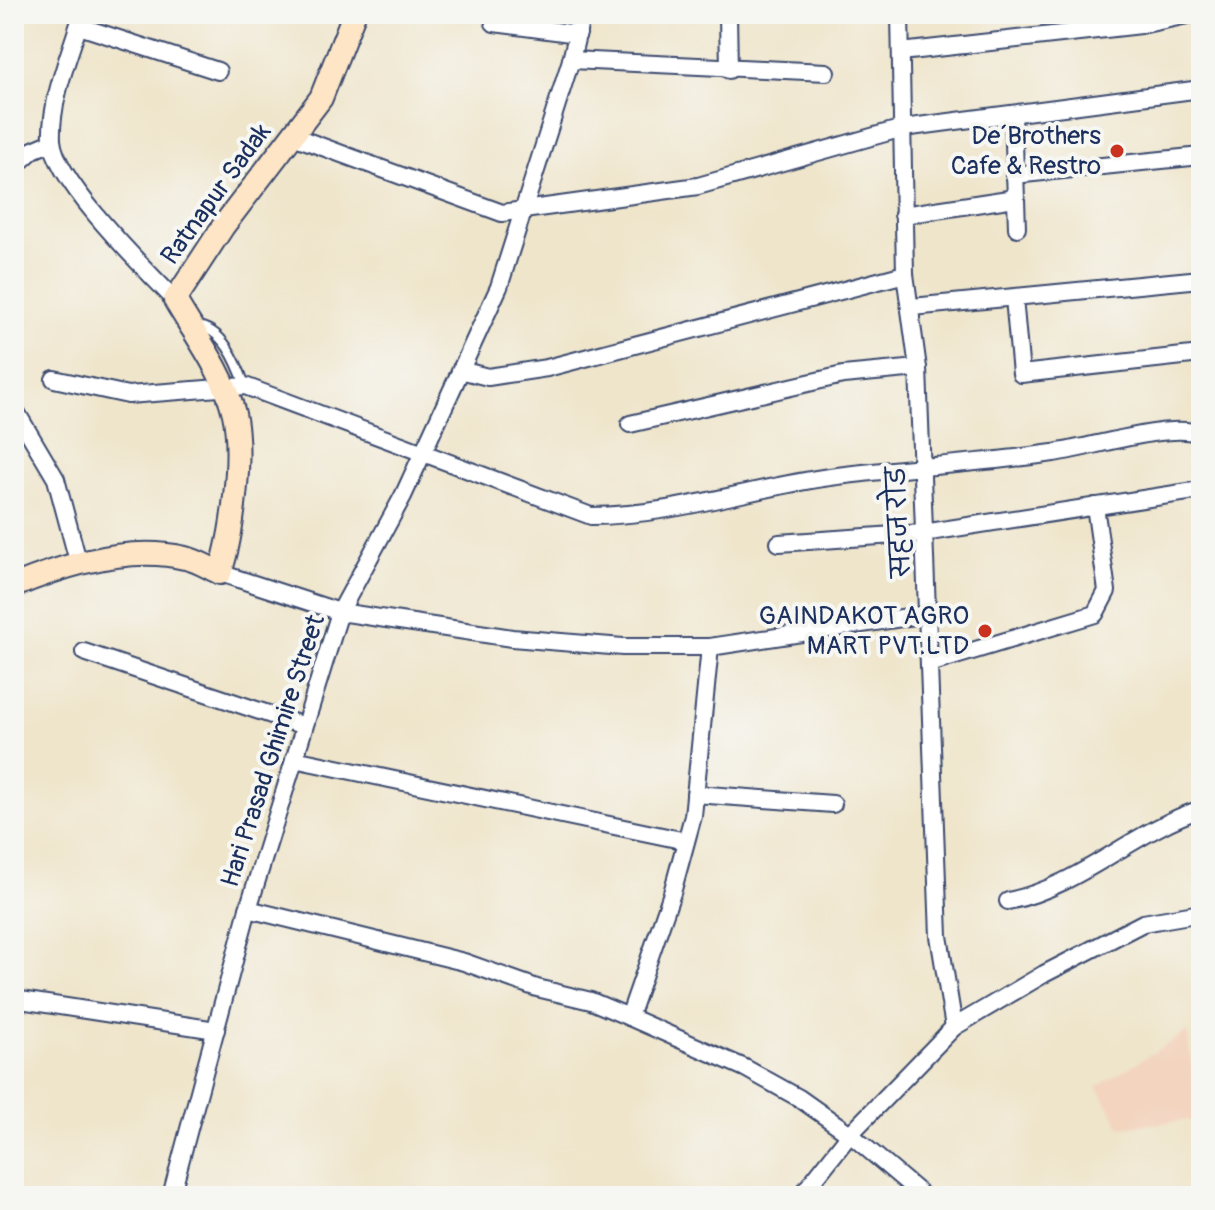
<svg xmlns="http://www.w3.org/2000/svg" width="1215" height="1210" viewBox="0 0 1215 1210" font-family="Pangolin,'Playpen Sans Deva',sans-serif">
  <rect width="100%" height="100%" fill="#f6f6f2"/>
  <filter id="ink" filterUnits="userSpaceOnUse"><feTurbulence type="fractalNoise" baseFrequency=".0125" numOctaves="2"/><feDisplacementMap in="SourceGraphic" scale="16" xChannelSelector="R" yChannelSelector="G"/><feConvolveMatrix kernelMatrix="1 2 1 2 8 2 1 2 1" color-interpolation-filters="sRGB"/></filter>
  <filter id="wash" filterUnits="userSpaceOnUse"><feTurbulence type="fractalNoise" baseFrequency=".006" numOctaves="4" result="noise"/><feDisplacementMap in="SourceGraphic" scale="32" xChannelSelector="R" yChannelSelector="G"/><feGaussianBlur stdDeviation="1.8" result="paint"/><feColorMatrix in="noise" values="0 0 0 0 0 0 0 0 0 0 0 0 0 0 0 0 0 1.4 0 .05"/><feComposite in="paint" operator="in"/></filter>
  <g filter="url(#wash)">
    <rect width="100%" height="100%" fill="#efe5cb"/>
    <!-- built -->
    <polygon fill="#f3d4bf" points="1187,1032 1199,1119 1121,1127 1097,1087"/>
  </g>
  <g filter="url(#ink)">
    <g fill="none" stroke-linecap="round" stroke-linejoin="round">
      <defs>
        <path id="service" d="M 195,326 C 223,327 237,363 245,385"/>
        <g id="minor">
          <path d="M 82,14 C 71,52 50,99 52,140 C 55,181 145,269 175,300"/>
          <polyline points="728,14 729,70"/>
          <polyline points="900,14 905,274 918,368 939,936 954,1027"/>
          <polyline points="494,23 578,34"/>
          <polyline points="79,26 218,71"/>
          <polyline points="901,52 1141,25 1192,14"/>
          <polyline points="571,60 826,72"/>
          <polyline points="1013,115 1017,228"/>
          <polyline points="293,136 502,213 698,186 903,128 1201,89"/>
          <polyline points="14,167 33,150 52,142"/>
          <polyline points="1014,175 1201,156"/>
          <polyline points="903,215 1015,198"/>
          <polyline points="1014,298 1021,374 1201,354"/>
          <polyline points="912,307 1201,279"/>
          <polyline points="460,370 488,377 547,368 905,274"/>
          <path d="M 54,379 L 128,395 L 245,386 L 591,516 C 672,516 750,488 830,477 C 904,467 979,464 1053,453 C 1086,449 1176,420 1201,435"/>
          <polyline points="14,408 56,479 78,561"/>
          <polyline points="630,424 843,375 918,368"/>
          <polyline points="779,543 923,533 1201,490"/>
          <polyline points="220,573 340,612 512,638 623,647 710,647 928,614"/>
          <polyline points="84,652 304,726"/>
          <polyline points="929,664 1095,614 1107,591 1095,506"/>
          <polyline points="294,759 686,841"/>
          <polyline points="695,794 833,804"/>
          <path d="M 1008,901 C 1079,887 1133,831 1201,809"/>
          <polyline points="248,909 464,962 537,988 591,1001 629,1017 745,1068 799,1098 850,1134 923,1196"/>
          <polyline points="14,999 216,1030"/>
          <polyline points="629,1017 672,893 693,816 710,647"/>
          <polyline points="171,1196 248,909 340,612 403,496 499,287 571,60 582,14"/>
          <polyline points="801,1196 850,1134 954,1027 1044,974 1143,923 1201,913"/>
        </g>
        <path id="secondary" d="M 14,586 C 64,565 131,545 185,558 C 197,560 209,568 220,573 C 233,534 243,454 234,414 C 225,374 195,335 175,300 L 224,225 L 321,98 L 354,14"/>
      </defs>
      <!-- service casing -->
      <use href="#service" stroke="#3b4a6e" stroke-width="12"/>
      <!-- minor casing -->
      <use href="#minor" stroke="#3b4a6e" stroke-width="20"/>
      <!-- secondary casing -->
      <use href="#secondary" stroke="#3b4a6e" stroke-width="26"/>
      <!-- service -->
      <use href="#service" stroke="#fff" stroke-width="8"/>
      <!-- minor -->
      <use href="#minor" stroke="#fff" stroke-width="16"/>
      <!-- secondary -->
      <use href="#secondary" stroke="#fde5c5" stroke-width="22"/>
    </g>
  </g>
  <!-- markers -->
  <g fill="#c8321e" stroke="#f6f6f2" stroke-width="3">
    <circle cx="1117" cy="151" r="8"/>
    <circle cx="985" cy="631" r="8"/>
  </g>
  <g text-anchor="middle" dominant-baseline="central" stroke-width="8" stroke-linejoin="round" paint-order="stroke">
    <!-- poi labels -->
    <g font-size="26" fill="#1b2f5e" stroke="#f6f6f2" text-anchor="end">
      <text x="1101" y="136">De´Brothers<tspan x="1101" dy="30">Cafe &amp; Restro</tspan></text>
      <text x="969" y="616">GAINDAKOT AGRO<tspan x="969" dy="30">MART PVT.LTD</tspan></text>
    </g>
    <!-- street labels -->
    <g font-size="26" fill="#1b2f5e" stroke="#f6f6f2">
      <text transform="translate(216 194) rotate(-54)">Ratnapur Sadak</text>
      <text transform="translate(899 522) rotate(-93)">सहज रोड</text>
      <text transform="translate(273 751) rotate(-72)">Hari Prasad Ghimire Street</text>
    </g>
  </g>
  <!-- margin -->
  <rect width="1215" height="1210" fill="none" stroke="#f6f6f2" stroke-width="48"/>
</svg>
